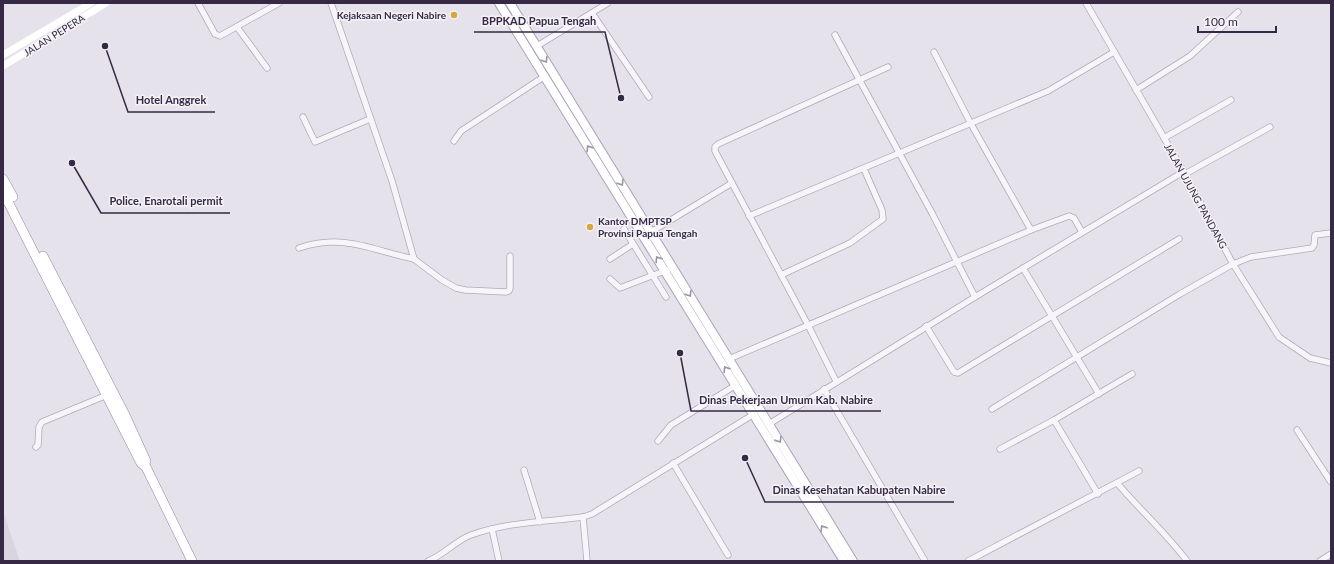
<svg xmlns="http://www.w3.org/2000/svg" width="1334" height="564" viewBox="0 0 1334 564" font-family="Lato,sans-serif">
  <rect width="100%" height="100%" fill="#e6e2eb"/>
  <!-- built -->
  <polygon fill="#dad4e0" points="3,511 11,535 20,561 3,561"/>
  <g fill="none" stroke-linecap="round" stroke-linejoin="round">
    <defs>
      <g id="minor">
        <polyline points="198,3 215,34 220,36 279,3"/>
        <polyline points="331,3 392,181 414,259 442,280 456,288 465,290 506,292 509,291 510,288 510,256"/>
        <polyline points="1086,3 1185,174 1233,264 1279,337 1310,358 1331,363"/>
        <polyline points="592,13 649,97"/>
        <polyline points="237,27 267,68"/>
        <polyline points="537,46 608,3"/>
        <polyline points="1136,90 1190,56 1238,12"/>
        <polyline points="303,117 315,142 370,119"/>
        <polyline points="1164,138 1231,100"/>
        <polyline points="454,141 461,131 545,76"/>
        <polyline points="1185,174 1270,127"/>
        <polyline points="732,183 808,325 836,381"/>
        <polyline points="749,216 1048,91 1114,52"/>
        <polyline points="624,229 666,297"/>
        <polyline points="1031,230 1069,216 1074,218 1082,232"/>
        <polyline points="651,232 732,183 715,151 715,147 718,144 888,67"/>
        <path d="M 299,248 C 343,233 371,250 414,259"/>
        <polyline points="610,259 633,244"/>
        <polyline points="1023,268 1099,394"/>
        <polyline points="781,275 850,243 883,219 882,210 864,169"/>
        <polyline points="610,279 620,288 667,270"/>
        <polyline points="975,297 1183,172"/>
        <polyline points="926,326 954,372 958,373 1179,239"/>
        <polyline points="729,359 1031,230 971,124 934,52"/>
        <polyline points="824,389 925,561"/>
        <polyline points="992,409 1180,294 1233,264 1251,257 1312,248 1314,245 1315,235 1331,233"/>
        <polyline points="1054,420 1098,494"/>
        <polyline points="769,424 975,297 933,215 835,35"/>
        <polyline points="1297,430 1331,482"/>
        <polyline points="658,441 671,425 736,385"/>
        <polyline points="36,447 38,445 39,427 42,422 107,395"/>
        <polyline points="1000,449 1054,420 1132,374"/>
        <polyline points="673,463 728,555"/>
        <polyline points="524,470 540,522"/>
        <path d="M 1117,483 C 1140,510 1166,533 1187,561"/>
        <polyline points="583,517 587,561"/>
        <polyline points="492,529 499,561"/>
        <path d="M 428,561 C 444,555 455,541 471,535 C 506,522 545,522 583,517 L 592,514 L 754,414"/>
        <polyline points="968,561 1139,471"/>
        <polyline points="1320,561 1331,554"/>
      </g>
      <g id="primary">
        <polyline points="499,3 844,561"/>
        <polyline points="510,3 853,561"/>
      </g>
      <g id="trunk">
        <polyline points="3,179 13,197"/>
        <polyline points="3,192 141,463 146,467 192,561"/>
        <polyline points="43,256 125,415 146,461"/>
      </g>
    </defs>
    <!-- minor casing -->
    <use href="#minor" stroke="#b1aab9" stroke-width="7"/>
    <!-- primary casing -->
    <use href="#primary" stroke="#aba1b8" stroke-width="10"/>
    <!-- trunk casing -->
    <use href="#trunk" stroke="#9489a3" stroke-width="10"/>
    <!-- minor -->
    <use href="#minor" stroke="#f7f5f9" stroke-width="5.5"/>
    <!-- secondary -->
    <g stroke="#fff" stroke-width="7">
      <polyline points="3,55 91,3"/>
      <polyline points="3,66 106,3"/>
    </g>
    <!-- primary -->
    <use href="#primary" stroke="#fff" stroke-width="8"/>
    <!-- trunk -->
    <use href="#trunk" stroke="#fff" stroke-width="9"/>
  </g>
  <!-- one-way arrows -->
  <defs><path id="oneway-chevron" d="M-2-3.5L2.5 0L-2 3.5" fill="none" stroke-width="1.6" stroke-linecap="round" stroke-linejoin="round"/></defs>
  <g stroke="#9a94a2">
    <use href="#oneway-chevron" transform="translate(545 60) rotate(58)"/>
    <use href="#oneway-chevron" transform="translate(589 148) rotate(-122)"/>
    <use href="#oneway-chevron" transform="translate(621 183) rotate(58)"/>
    <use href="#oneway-chevron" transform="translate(658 259) rotate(-122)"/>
    <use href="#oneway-chevron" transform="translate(689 294) rotate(58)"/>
    <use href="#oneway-chevron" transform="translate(726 369) rotate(-122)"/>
    <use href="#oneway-chevron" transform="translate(779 440) rotate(58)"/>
    <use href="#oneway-chevron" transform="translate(823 528) rotate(-122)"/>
  </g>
  <!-- markers -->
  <g fill="#d6a741" stroke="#f5f2f8" stroke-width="1.5">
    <circle cx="454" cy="15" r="4"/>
    <circle cx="590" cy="227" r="4"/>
  </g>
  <g text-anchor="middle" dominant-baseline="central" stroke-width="3" stroke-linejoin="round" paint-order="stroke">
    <!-- poi labels -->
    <g font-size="10" font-weight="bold" fill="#362945" stroke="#f5f2f8" text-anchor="end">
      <text x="446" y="15">Kejaksaan Negeri Nabire</text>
      <text x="598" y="221" text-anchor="start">Kantor DMPTSP<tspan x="598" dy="12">Provinsi Papua Tengah</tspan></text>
    </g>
    <!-- street labels -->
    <g font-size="10" fill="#362945" stroke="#f5f2f8">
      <text transform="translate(54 35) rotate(-32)">JALAN PEPERA</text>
      <text transform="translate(1196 196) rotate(61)">JALAN UJUNG PANDANG</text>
    </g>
  </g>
  <!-- callouts -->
  <path fill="none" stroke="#362945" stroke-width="1.5" d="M621 98L605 32H474M105 46L128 112H215M72 163L101 213H230M680 353L691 411H881M745 458L765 502H954"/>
  <g fill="#362945" stroke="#f5f2f8" stroke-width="1.5">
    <circle cx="621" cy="98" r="4"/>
    <circle cx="105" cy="46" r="4"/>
    <circle cx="72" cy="163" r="4"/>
    <circle cx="680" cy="353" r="4"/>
    <circle cx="745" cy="458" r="4"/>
  </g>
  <g font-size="11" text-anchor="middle" font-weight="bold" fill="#362945" stroke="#f5f2f8" stroke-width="3" stroke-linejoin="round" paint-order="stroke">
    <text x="539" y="25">BPPKAD Papua Tengah</text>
    <text x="171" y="104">Hotel Anggrek</text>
    <text x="166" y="205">Police, Enarotali permit</text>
    <text x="786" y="404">Dinas Pekerjaan Umum Kab. Nabire</text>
    <text x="859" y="494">Dinas Kesehatan Kabupaten Nabire</text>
  </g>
  <!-- border -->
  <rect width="1334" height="564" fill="none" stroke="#362945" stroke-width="8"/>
  <!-- scale -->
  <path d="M1198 26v6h78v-6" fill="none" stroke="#362945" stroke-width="2"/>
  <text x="1204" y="26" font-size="12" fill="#362945" stroke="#f5f2f8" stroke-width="3" paint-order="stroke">100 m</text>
</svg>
